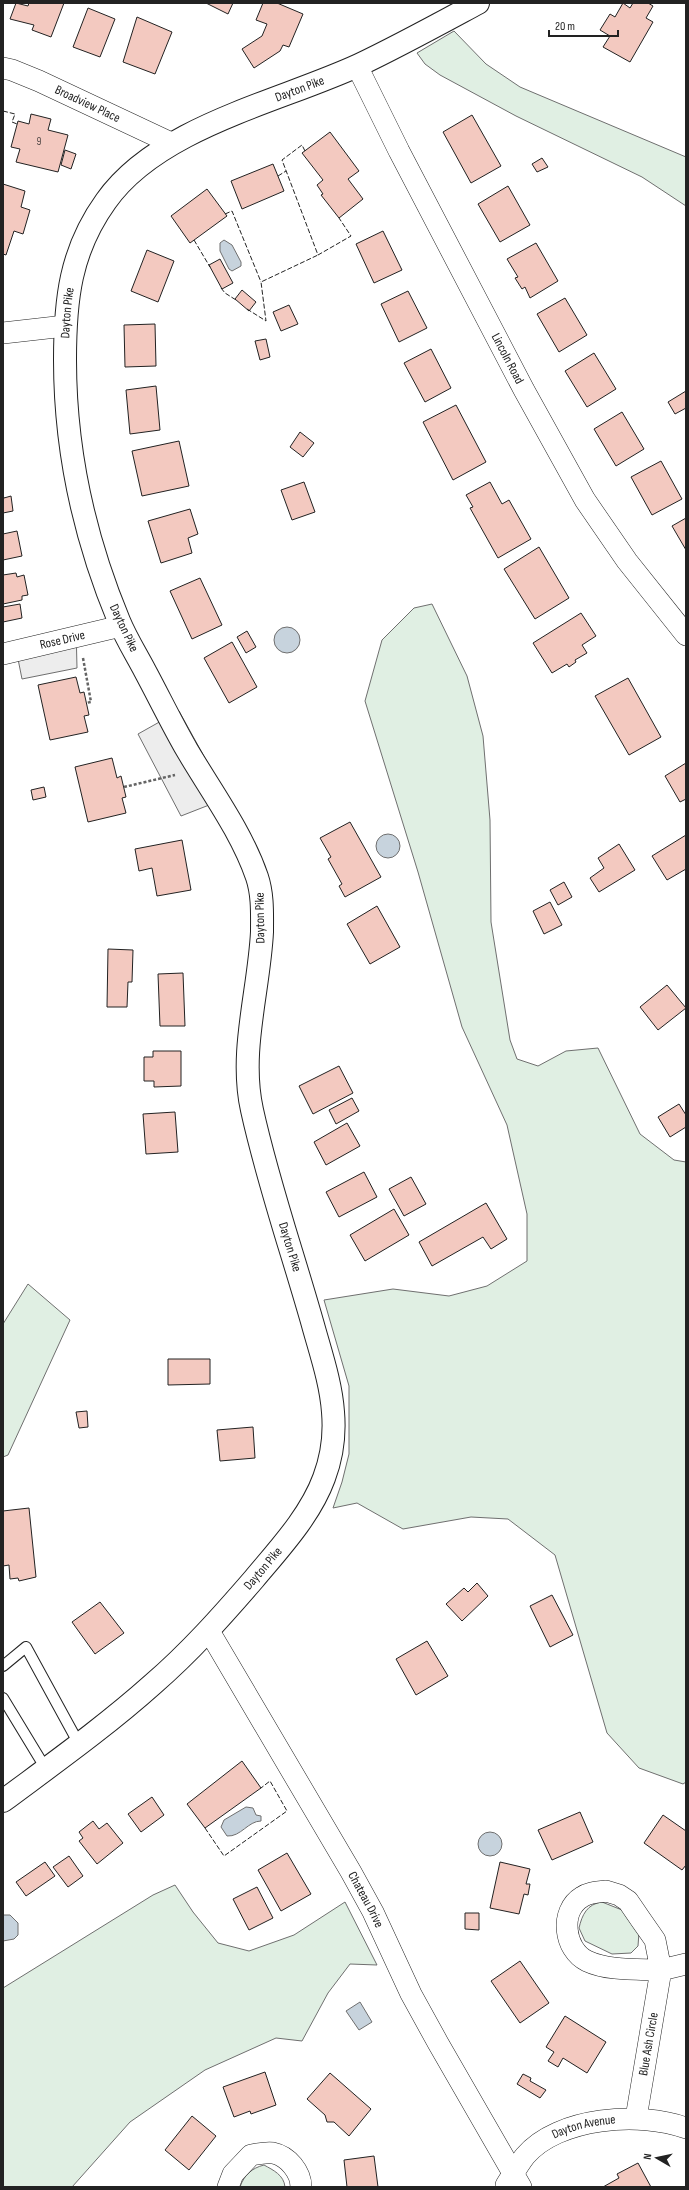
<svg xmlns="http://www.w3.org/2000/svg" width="689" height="2190" viewBox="0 0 689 2190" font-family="'Sofia Sans Condensed',sans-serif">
  <rect width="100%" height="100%" fill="#fff"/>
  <!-- green -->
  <g fill="#e0efe3" stroke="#6f6f6f">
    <polygon points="454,31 486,64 520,87 686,157 686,206 642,177 516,116 440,75 425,64 417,53"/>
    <polygon points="432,604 467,676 483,736 490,820 491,922 510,1040 517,1059 538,1066 566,1051 598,1048 640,1134 674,1160 686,1162 686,1782 683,1784 639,1768 607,1733 555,1555 508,1519 471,1517 403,1529 357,1503 333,1508 342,1482 349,1454 349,1386 324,1300 393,1289 449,1296 487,1286 527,1261 527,1214 507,1125 462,1027 418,872 365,701 382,640 414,608"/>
    <polygon points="28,1284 70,1320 8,1455 3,1457 3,1324"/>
    <polygon points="175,1885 193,1912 218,1943 249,1951 294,1935 345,1902 377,1965 350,1964 328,1993 302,2041 276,2038 205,2070 130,2122 72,2187 3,2187 3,1988 153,1895"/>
    <path d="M 602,1902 L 622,1910 L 639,1932 L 638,1946 L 631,1953 L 612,1954 L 585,1941 L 579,1928 C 582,1915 587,1904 602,1902 Z"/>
    <path d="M 264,2165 C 273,2170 284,2175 285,2187 L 240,2187 C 244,2175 252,2168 264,2165 Z"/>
  </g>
  <!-- parking -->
  <g fill="#ededed" stroke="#6f6f6f">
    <polygon points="76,627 77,668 22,679 15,644"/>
    <polygon points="179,711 227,798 181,816 138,734"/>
  </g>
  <!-- water -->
  <g fill="#c7d3dd" stroke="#6f6f6f">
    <polygon points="224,240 232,245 241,262 241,266 232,271 229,269 220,251 220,243"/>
    <circle cx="287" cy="640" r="13"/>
    <circle cx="388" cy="846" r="12"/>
    <path d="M 246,1807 L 253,1808 L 256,1815 L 261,1816 L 261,1821 C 248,1821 241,1837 227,1836 L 221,1827 L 224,1820 Z"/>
    <circle cx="490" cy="1844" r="12"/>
    <polygon points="3,1915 10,1915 18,1923 18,1935 14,1939 3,1941"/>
    <polygon points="360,2002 372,2022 359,2030 346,2011"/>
  </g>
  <!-- building -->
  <g fill="#f3c9c0" stroke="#222">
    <polygon points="16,3 28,6 29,3 64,3 51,37 32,30 34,25 10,19"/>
    <polygon points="206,3 233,3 228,14"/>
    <polygon points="263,3 277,3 303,14 289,47 283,45 280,51 254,68 242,49 262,36 267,24 256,20"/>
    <polygon points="623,3 630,8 633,3 648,3 653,6 646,18 653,22 630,62 603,47 610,36 600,30 610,14 615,17"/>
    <polygon points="88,8 115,19 100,57 73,47"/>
    <polygon points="137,17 172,32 155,74 123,62"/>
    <polygon points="31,114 51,119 48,130 68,135 58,172 16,162 20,149 11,147 18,121 29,124"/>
    <polygon points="472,115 501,166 471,183 443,132"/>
    <polygon points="330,132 359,171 348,179 363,199 339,218 321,195 323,194 317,185 323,180 302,153"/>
    <polygon points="65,150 76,154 71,169 61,165"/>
    <polygon points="542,158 548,167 537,172 532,164"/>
    <polygon points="273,164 284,191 242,209 231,181"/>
    <polygon points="3,184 25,191 21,207 30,210 23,234 14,231 6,255 3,254"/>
    <polygon points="508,186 530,225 500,242 478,204"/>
    <polygon points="207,189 227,216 190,243 171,216"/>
    <polygon points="383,231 402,270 374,283 356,244"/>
    <polygon points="536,243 558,281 530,298 525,287 522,289 515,278 518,277 507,259"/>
    <polygon points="147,250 174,261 158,302 131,291"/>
    <polygon points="220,259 233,283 222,289 209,265"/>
    <polygon points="242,290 256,302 249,311 235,299"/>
    <polygon points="408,291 427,328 399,342 381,304"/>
    <polygon points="565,298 587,335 559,352 537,314"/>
    <polygon points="289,305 298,324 281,331 273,312"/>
    <polygon points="155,324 156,366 125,367 124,325"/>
    <polygon points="266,339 270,357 260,360 255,341"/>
    <polygon points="431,349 451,388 425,402 404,363"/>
    <polygon points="594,353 616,389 587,407 565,371"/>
    <polygon points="156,386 160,430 130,434 126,390"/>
    <polygon points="686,391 686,408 675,414 668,402"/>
    <polygon points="456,405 486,462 453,480 423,422"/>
    <polygon points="622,412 644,449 616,466 594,429"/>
    <polygon points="300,432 314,443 303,457 290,447"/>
    <polygon points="179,441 189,486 142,496 132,451"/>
    <polygon points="661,461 682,499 652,515 631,477"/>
    <polygon points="304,482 315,512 292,520 281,490"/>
    <polygon points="490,482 502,504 509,500 531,539 498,558 470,508 473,507 466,495"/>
    <polygon points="3,495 4,498 11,496 13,511 3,513"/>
    <polygon points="190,509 198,534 188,538 192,553 161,563 148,521"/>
    <polygon points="686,518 686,550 672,526"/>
    <polygon points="17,531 22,556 3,560 3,534"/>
    <polygon points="539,547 569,598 535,619 504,569"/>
    <polygon points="16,573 17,577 24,575 28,595 22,596 22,600 3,604 3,575"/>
    <polygon points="200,578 222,625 192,639 170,591"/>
    <polygon points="20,604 22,618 3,622 3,607"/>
    <polygon points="581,613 596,636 582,645 587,653 575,660 576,662 569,667 567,664 552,673 533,643"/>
    <polygon points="247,631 256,647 246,653 237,637"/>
    <polygon points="232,642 257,687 229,703 204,658"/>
    <polygon points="76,677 80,693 84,692 89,715 84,716 88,732 50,740 38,685"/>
    <polygon points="628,678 661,737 629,755 595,696"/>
    <polygon points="112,758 117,778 121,776 126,797 122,798 126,813 88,822 75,767"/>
    <polygon points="686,763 686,799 680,802 665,776"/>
    <polygon points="44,787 46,797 33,800 31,790"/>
    <polygon points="350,822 381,877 345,897 339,886 342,884 328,859 331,857 320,838"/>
    <polygon points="686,835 686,869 667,880 652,856"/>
    <polygon points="182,840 191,890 157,896 152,868 139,871 135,849"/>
    <polygon points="619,844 635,870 599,892 590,878 604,868 598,858"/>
    <polygon points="564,882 572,897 558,905 550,890"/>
    <polygon points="550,902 562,925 544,934 533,911"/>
    <polygon points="377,906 400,947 370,964 347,924"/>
    <polygon points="108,949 133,950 132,982 128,982 127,1007 107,1007"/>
    <polygon points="183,973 185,1026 160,1026 158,974"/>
    <polygon points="667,985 686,1008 658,1030 640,1007"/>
    <polygon points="153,1051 181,1051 181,1086 154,1087 154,1081 144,1081 144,1057 153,1057"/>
    <polygon points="339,1066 353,1093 313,1114 299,1086"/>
    <polygon points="352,1098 359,1111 336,1124 329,1110"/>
    <polygon points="679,1104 686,1115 686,1127 670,1137 658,1117"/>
    <polygon points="175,1112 178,1152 146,1154 143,1114"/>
    <polygon points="347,1123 360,1146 326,1165 314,1142"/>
    <polygon points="364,1172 377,1197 339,1217 326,1192"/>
    <polygon points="411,1177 426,1204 404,1216 389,1189"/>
    <polygon points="486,1203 507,1239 491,1249 483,1237 432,1266 419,1242"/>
    <polygon points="394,1209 409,1235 365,1261 350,1235"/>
    <polygon points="168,1359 210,1359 210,1384 168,1385"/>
    <polygon points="87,1411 88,1427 79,1428 76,1412"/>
    <polygon points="253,1427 255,1458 220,1461 217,1430"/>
    <polygon points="29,1508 36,1577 19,1581 18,1578 10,1579 9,1565 3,1566 3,1511"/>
    <polygon points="477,1583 488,1596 462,1621 446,1604 464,1588 468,1592"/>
    <polygon points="552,1595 573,1635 550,1647 530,1606"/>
    <polygon points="100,1602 124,1633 95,1654 72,1622"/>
    <polygon points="427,1641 448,1676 416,1695 396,1659"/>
    <polygon points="242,1761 261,1788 205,1828 187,1804"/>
    <polygon points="152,1797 164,1815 141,1832 128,1814"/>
    <polygon points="580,1812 593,1842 552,1860 538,1830"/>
    <polygon points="663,1815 686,1831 686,1865 682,1870 644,1843"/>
    <polygon points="93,1821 99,1829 107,1823 123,1843 97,1864 79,1841 83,1838 79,1832"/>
    <polygon points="287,1853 311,1894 281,1911 258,1870"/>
    <polygon points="69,1856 83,1876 68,1887 53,1867"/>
    <polygon points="45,1862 55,1876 26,1896 16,1882"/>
    <polygon points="500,1862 530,1869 526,1884 530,1884 528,1895 524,1894 519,1914 490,1908"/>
    <polygon points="257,1887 273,1918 249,1930 233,1899"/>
    <polygon points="465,1913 479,1913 479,1930 465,1929"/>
    <polygon points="520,1961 549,2003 520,2023 491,1981"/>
    <polygon points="565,2016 606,2042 587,2073 563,2058 558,2067 548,2061 554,2052 546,2047"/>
    <polygon points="265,2072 276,2105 251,2114 250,2111 234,2117 223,2087"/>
    <polygon points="330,2073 371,2109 349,2136 334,2122 327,2122 325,2115 307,2099"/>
    <polygon points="523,2074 531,2078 530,2081 546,2090 540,2098 517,2084"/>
    <polygon points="192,2116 216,2136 189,2170 165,2150"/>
    <polygon points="374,2156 378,2187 347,2187 344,2160"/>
    <polygon points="638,2163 651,2187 603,2187 619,2178 617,2174"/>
  </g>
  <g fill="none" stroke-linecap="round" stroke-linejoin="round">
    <defs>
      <g id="lane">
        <polyline points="3,1666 26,1647 79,1744"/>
        <polyline points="3,1698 46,1769"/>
      </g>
      <g id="street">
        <path id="s1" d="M 357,66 L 399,151 L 524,390 L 585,500 L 627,561 L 686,635"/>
        <path id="s2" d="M 3,68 L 12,70 L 39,81 L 171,143"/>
        <polyline points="3,333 65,326"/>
        <path id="s3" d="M 3,654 L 121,626"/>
        <path id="s4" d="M 209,1631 L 351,1872 L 373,1912 L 411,1994 L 438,2043 L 521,2187"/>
        <path d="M 606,1891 L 619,1895 L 628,1901 L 641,1920 L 655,1940 L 661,1970 C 638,1969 608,1971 587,1961 C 564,1950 559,1911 582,1897 C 589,1892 598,1892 606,1891 Z"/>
        <path id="s5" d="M 636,2118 L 661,1970 L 686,1964"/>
        <path id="s6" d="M 506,2185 C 512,2176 518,2165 525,2156 C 558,2117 640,2111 686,2128"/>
        <path d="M 228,2187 L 233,2174 L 251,2155 C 257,2154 266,2152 273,2153 C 288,2156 301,2172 301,2187"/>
      </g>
      <g id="secondary">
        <path id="s7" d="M 3,1801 C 54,1763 106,1726 153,1684 C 190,1652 222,1616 254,1579 C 279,1549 310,1516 324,1478 C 332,1457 335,1435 333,1412 C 331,1383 321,1354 313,1325 C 293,1254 268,1183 252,1110 C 239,1052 259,991 262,932 C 262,914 263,895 257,877 C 241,831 211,791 187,750 C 172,724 159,697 145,671 C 136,654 126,638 119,621 C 84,537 65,450 65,360 C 65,300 70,251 106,201 C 158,127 279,102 359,65 C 399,46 439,24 478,3"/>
      </g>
    </defs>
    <!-- lane casing -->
    <use href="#lane" stroke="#222" stroke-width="12"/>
    <!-- street casing -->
    <use href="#street" stroke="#222" stroke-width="22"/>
    <!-- secondary casing -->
    <use href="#secondary" stroke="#222" stroke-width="24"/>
    <!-- path -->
    <g stroke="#646464" stroke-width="2.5" stroke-dasharray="3 2" stroke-linecap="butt">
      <polyline points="83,658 91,702 86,703"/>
      <polyline points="124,787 175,775"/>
    </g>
    <!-- lane -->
    <use href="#lane" stroke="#fff" stroke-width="10"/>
    <!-- street -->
    <use href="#street" stroke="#fff" stroke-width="21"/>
    <!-- secondary -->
    <use href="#secondary" stroke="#fff" stroke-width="22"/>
    <!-- fence -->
    <g stroke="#222" stroke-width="1" stroke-dasharray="5 2" stroke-linecap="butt">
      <polyline points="3,111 15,114 12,122 17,124"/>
      <polyline points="305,151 302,145 282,160 318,255 351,236 339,218"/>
      <polyline points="278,176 286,171"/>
      <polyline points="225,214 232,211 261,282"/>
      <polyline points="194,240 210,267"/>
      <polyline points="221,288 225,293 236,300"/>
      <polyline points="247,309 266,321 261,282 318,255"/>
      <polyline points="205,1828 224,1856 287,1811 270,1781 261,1788"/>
    </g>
  </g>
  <g text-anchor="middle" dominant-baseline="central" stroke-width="3" stroke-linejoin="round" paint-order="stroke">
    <!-- number labels -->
    <g font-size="11" fill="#564c4a">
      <text x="39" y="141">9</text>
    </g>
    <!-- street labels -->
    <g font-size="13" fill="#222" stroke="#fff">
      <text stroke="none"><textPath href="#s7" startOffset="2028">Dayton Pike</textPath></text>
      <text stroke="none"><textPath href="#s2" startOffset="92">Broadview Place</textPath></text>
      <text stroke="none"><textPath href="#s7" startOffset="1681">Dayton Pike</textPath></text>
      <text stroke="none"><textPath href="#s1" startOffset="329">Lincoln Road</textPath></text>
      <text transform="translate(124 628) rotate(65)">Dayton Pike</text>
      <text stroke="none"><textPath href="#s3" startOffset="61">Rose Drive</textPath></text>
      <text transform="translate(260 918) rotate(-91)">Dayton Pike</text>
      <text transform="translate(290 1247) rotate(73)">Dayton Pike</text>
      <text stroke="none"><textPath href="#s7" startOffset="350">Dayton Pike</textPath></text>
      <text stroke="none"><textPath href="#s4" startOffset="311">Chateau Drive</textPath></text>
      <text stroke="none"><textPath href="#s5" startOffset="75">Blue Ash Circle</textPath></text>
      <text stroke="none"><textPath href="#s6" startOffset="102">Dayton Avenue</textPath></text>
    </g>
  </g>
  <!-- border -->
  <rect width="689" height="2190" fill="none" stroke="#222222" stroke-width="8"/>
  <!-- north arrow -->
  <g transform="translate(657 2158) rotate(279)" stroke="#ffffff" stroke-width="3" paint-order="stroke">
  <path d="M0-3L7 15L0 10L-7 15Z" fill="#222222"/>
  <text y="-6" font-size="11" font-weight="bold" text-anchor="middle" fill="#222222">N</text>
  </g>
  <!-- scale -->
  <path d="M549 30v6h69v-6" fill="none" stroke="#222222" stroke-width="2"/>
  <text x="555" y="30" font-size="12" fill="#222222" stroke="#ffffff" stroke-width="3" paint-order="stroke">20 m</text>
</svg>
